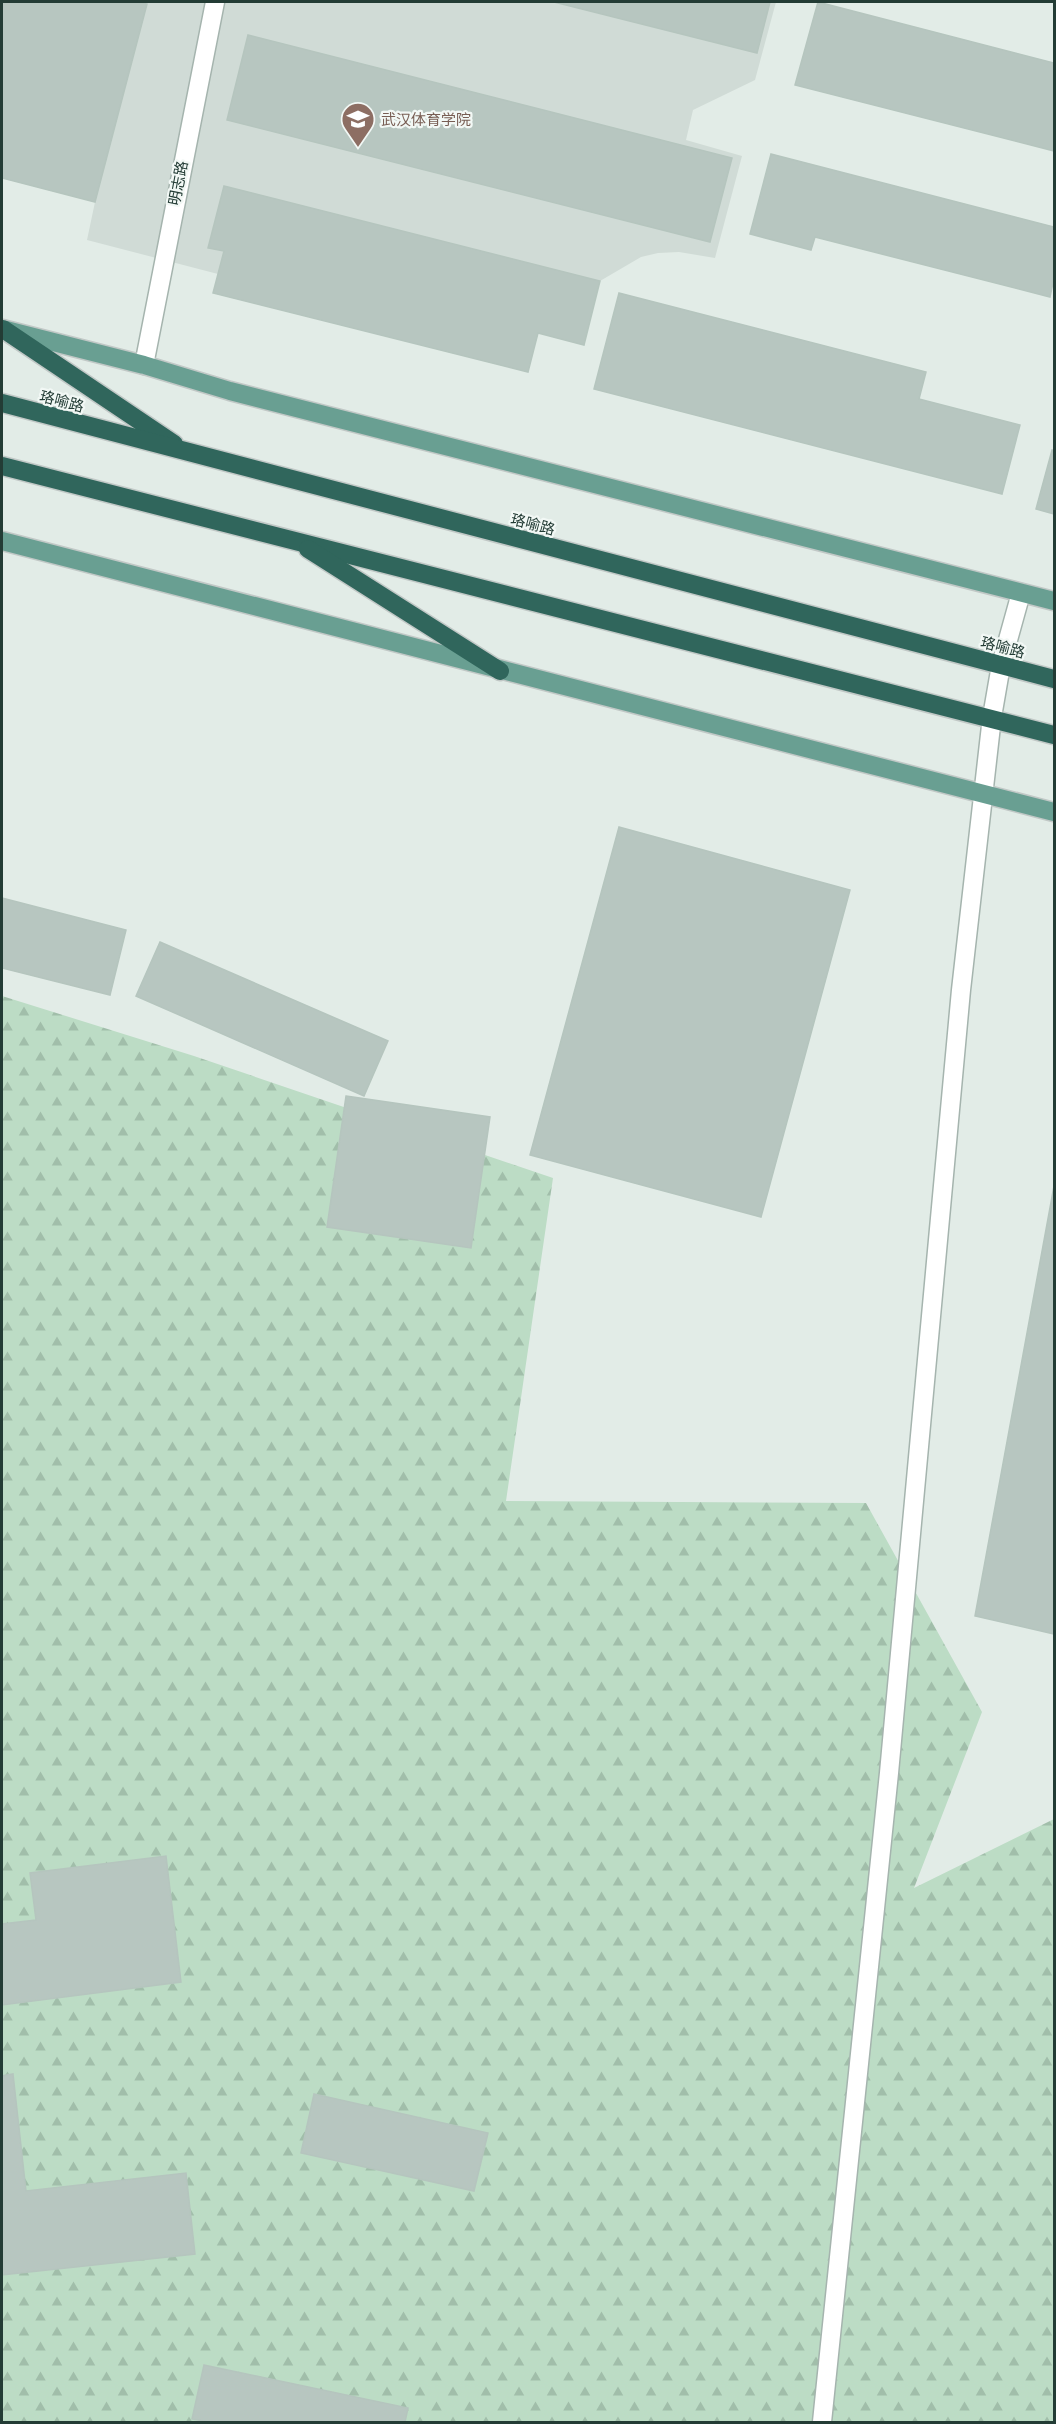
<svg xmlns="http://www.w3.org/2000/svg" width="1056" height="2424" viewBox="0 0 1056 2424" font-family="Manrope,'Noto Sans SC',sans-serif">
  <defs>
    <pattern id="forest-firs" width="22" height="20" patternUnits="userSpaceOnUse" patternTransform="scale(1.5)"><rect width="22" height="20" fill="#bcdcc5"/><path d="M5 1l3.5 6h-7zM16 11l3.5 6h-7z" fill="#a1beaa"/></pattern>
  </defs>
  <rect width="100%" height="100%" fill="#e2ece7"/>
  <!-- built -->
  <polygon fill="#d0dbd6" points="2,2 776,2 755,80 693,110 686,140 742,156 715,258 679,252 658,253 641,257 600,281 224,187 208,247 224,251 218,274 87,240 95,202 2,178"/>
  <!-- forest -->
  <polygon fill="url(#forest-firs)" points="2,996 194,1056 553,1178 506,1501 866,1503 982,1712 914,1888 1054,1819 1054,2422 2,2422"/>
  <!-- building -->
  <g fill="#b7c6c0" stroke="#b5c5be" stroke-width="1.5">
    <polygon points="2,2 138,2 147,4 95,202 2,178"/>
    <polygon points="554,2 770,2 757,53"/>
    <polygon points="818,2 1054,63 1054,151 795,85"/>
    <polygon points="248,35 732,158 710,242 227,120"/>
    <polygon points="771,154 1054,227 1054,278 1050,297 815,237 811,250 750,234"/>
    <polygon points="224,186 600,281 584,345 538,333 528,372 213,293 224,251 208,248"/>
    <polygon points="619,293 926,372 919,399 1020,425 1002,494 594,389"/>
    <polygon points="1052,450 1054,451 1054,514 1036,509"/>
    <polygon points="619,827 850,890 761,1217 530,1155"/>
    <polygon points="2,898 126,930 110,995 2,968"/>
    <polygon points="160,942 388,1041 364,1096 136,996"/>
    <polygon points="346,1096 490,1117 471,1248 327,1227"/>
    <polygon points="1054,1186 1054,1634 975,1616"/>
    <polygon points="166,1856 181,1982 2,2005 2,1924 36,1920 30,1873"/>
    <polygon points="13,2074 26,2191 186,2173 195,2254 2,2275 2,2076"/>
    <polygon points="314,2094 488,2133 474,2191 301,2153"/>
    <polygon points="204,2365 408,2408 405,2422 209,2422 192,2419"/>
  </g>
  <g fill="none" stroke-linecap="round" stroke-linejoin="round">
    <defs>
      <g id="street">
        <polyline points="144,365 215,2"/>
        <polyline points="822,2422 889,1773 961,990 992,717 1001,665 1021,593"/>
      </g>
      <g id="primary">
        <polyline points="6,330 144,365 230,391 1054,601"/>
        <polyline points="2,541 1054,812"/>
      </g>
      <g id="highway">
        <polyline points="3,329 174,444"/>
        <polyline points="2,403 1054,679"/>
        <polyline points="2,466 1054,735"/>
        <polyline points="308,549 500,671"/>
      </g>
    </defs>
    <!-- street casing -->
    <use href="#street" stroke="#a5b4ae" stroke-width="21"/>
    <!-- primary casing -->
    <use href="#primary" stroke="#c1c8c6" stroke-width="21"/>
    <!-- highway casing -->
    <use href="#highway" stroke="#c1c8c6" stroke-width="21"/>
    <!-- street -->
    <use href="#street" stroke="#fff" stroke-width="18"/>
    <!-- primary -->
    <use href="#primary" stroke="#699f92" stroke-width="18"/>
    <!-- highway -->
    <use href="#highway" stroke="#30665c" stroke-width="18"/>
  </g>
  <!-- icons -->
  <defs>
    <symbol id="university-pin" viewBox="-11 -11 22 30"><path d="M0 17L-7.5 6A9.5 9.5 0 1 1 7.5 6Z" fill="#8d6e63" stroke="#f2f8f5"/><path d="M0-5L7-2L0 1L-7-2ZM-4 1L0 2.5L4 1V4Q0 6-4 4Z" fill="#fff"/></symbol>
  </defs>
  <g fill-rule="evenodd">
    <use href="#university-pin" x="339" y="100" width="38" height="52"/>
  </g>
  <g text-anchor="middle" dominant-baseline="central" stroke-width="4.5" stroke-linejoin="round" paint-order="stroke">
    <!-- education labels -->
    <g font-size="15" fill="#785e54" stroke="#f2f8f5" text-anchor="start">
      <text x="381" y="119">武汉体育学院</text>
    </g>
    <!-- street labels -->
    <g font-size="15" fill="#233c35" stroke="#f2f8f5">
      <text transform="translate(178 183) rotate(-79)">明志路</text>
      <text transform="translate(62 401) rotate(15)">珞喻路</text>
      <text transform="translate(533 524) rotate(15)">珞喻路</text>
      <text transform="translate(1003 647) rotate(15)">珞喻路</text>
    </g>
  </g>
  <!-- border -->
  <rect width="1056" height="2424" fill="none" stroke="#233c35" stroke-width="6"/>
</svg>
